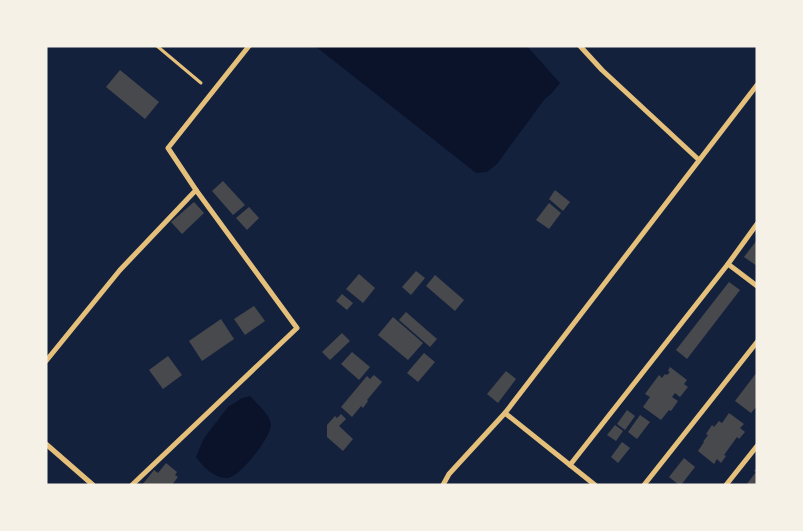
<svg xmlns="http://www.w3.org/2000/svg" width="803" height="531" viewBox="0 0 803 531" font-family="'Alegreya Sans',sans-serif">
  <rect width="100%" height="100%" fill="#14213d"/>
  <!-- water -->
  <g fill="#0b132b">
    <polygon points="315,46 527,46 560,83 552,93 544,100 497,164 487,172 476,173"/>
    <path d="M 250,396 C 257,404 270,414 271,425 C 271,437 240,477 228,478 C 215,479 203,467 196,457 L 204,438 L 228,407 L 242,398 Z"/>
  </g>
  <!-- building -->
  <g fill="#48494c">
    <polygon points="120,70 159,102 145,119 106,87"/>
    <polygon points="223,181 245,205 233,215 212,191"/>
    <polygon points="555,190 570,202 563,211 549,199"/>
    <polygon points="194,202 204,213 182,234 171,222"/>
    <polygon points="549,203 561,213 549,229 536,220"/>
    <polygon points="249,207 259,218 247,230 236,218"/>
    <polygon points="757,240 757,266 744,257"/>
    <polygon points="416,271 425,278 411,295 402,287"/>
    <polygon points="359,274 375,288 363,303 346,289"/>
    <polygon points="435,275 464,300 455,311 426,286"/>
    <polygon points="729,282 740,290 687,359 676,350"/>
    <polygon points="342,294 353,303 347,310 336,301"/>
    <polygon points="254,306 265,321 245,335 234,319"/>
    <polygon points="406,312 437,339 430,347 399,320"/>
    <polygon points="393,317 423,343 408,360 378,335"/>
    <polygon points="221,319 234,339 202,361 189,341"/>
    <polygon points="342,333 350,341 330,360 322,352"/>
    <polygon points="352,352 370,367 359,380 341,364"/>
    <polygon points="424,353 435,362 418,382 407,373"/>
    <polygon points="168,356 182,375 163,389 149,370"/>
    <polygon points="670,367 687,380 684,384 688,387 680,397 675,393 672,397 678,401 671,411 669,410 661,420 643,407 650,397 645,394 659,375 662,378 665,374 667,375 670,372 668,371"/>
    <polygon points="506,371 516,379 498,403 487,394"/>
    <polygon points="757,372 757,406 751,413 735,401"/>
    <polygon points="374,375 382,382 367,400 368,401 363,408 361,406 352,417 341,407 367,376 370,379"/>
    <polygon points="627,410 635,416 625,430 617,424"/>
    <polygon points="729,413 744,424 740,428 745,432 739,439 737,437 724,455 726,456 721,463 717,459 714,464 698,451 704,442 703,442 708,435 706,434 712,425 714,427 719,421 722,423"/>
    <polygon points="341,414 346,419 339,426 353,439 343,451 327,437 327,425 335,416 337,418"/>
    <polygon points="640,415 650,422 637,439 628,432"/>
    <polygon points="615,425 623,431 616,441 607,435"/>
    <polygon points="622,442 630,448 618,463 611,457"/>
    <polygon points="684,458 695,467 681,485 679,485 669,477"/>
    <polygon points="166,463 177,472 175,475 178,477 172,485 142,485 154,470 158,473"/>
    <polygon points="757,467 757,485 746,485 756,472 754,471"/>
  </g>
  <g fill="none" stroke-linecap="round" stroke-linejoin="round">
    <!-- service -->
    <polyline stroke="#e5c07b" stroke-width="3" points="157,46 201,83"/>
    <!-- minor -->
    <g stroke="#e5c07b" stroke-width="5">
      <polyline points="580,46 602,70 699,160"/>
      <polyline points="728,264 757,286"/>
      <polyline points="46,361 120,270 196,190 168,148 249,46"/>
      <polyline points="505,413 595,485"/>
      <polyline points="46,444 93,485"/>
      <polyline points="570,465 728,264 757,224"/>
      <polyline points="132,485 297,328 196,190"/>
      <polyline points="443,485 449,474 505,413 757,85"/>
      <polyline points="644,485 757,342"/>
      <polyline points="726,485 757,446"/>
    </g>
  </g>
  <!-- border -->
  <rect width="803" height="531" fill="none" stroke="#f6f1e7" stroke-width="95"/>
</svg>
